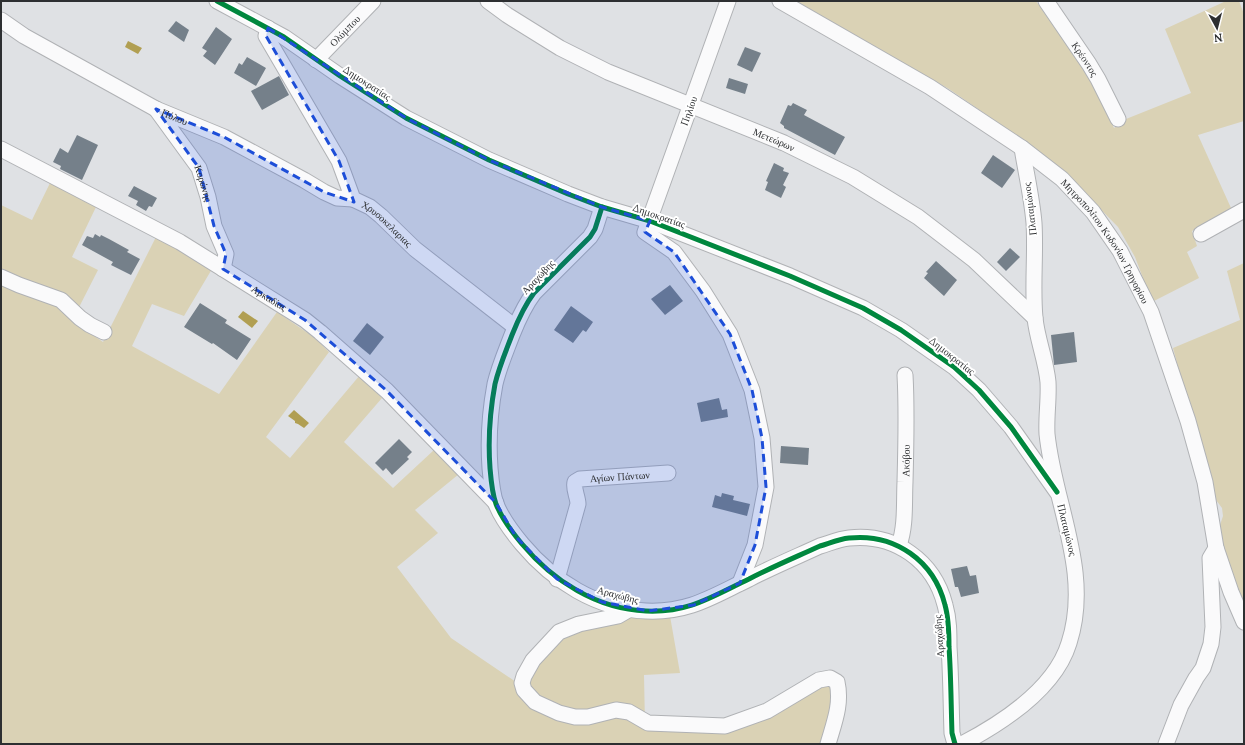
<svg xmlns="http://www.w3.org/2000/svg" width="1245" height="745" viewBox="0 0 1245 745" font-family="Lora,serif">
  <rect width="100%" height="100%" fill="#dfe1e4"/>
  <!-- green -->
  <g fill="#dad2b5">
    <polygon points="796,1 1036,1 1092,81 1114,128 1126,119 1191,93 1165,29 1226,1 1239,1 1244,14 1244,121 1198,135 1231,208 1192,231 1197,246 1187,252 1199,278 1152,302 1135,257 1118,227 1073,181 1032,146 949,89"/>
    <polygon points="50,183 96,207 72,257 98,270 72,321 103,342 156,237 212,269 184,316 152,304 132,346 219,394 277,312 315,338 329,352 266,437 290,458 360,375 382,398 344,442 393,488 434,450 459,474 415,510 438,533 397,567 451,638 516,682 562,634 624,617 670,616 680,673 644,675 645,725 725,728 817,683 835,682 825,744 1,744 1,205 32,220"/>
    <polygon points="1244,263 1244,609 1218,531 1223,516 1222,508 1216,500 1209,482 1173,348 1240,320 1227,271"/>
  </g>
  <!-- water -->
  <g fill="#b19f52">
    <polygon points="128,41 142,48 138,54 125,47"/>
    <polygon points="243,311 258,321 252,328 238,317"/>
    <polygon points="294,410 309,423 304,428 298,424 295,423 295,421 288,416"/>
  </g>
  <!-- building -->
  <g fill="#75808a">
    <polygon points="176,21 189,30 184,42 168,31"/>
    <polygon points="216,27 232,39 215,65 203,56 207,51 202,48"/>
    <polygon points="745,47 761,53 752,72 737,65"/>
    <polygon points="247,57 266,68 256,86 234,73 239,63 242,65"/>
    <polygon points="279,76 289,95 262,110 251,91"/>
    <polygon points="729,78 748,84 745,94 726,88"/>
    <polygon points="793,103 807,110 804,115 845,137 835,155 784,128 784,126 780,123 788,105 791,106"/>
    <polygon points="77,135 98,145 82,180 60,169 61,166 53,162 60,148 68,153"/>
    <polygon points="993,155 1015,170 1002,188 981,173"/>
    <polygon points="774,163 784,168 783,171 789,173 783,185 786,187 781,198 765,190 768,182 766,181"/>
    <polygon points="134,186 157,198 152,207 149,206 146,211 136,205 138,201 128,196"/>
    <polygon points="95,234 100,237 101,235 109,239 129,250 127,252 140,259 131,275 111,265 113,262 82,245 87,236 93,238"/>
    <polygon points="1010,248 1020,257 1006,271 997,262"/>
    <polygon points="936,261 957,280 944,296 924,278 928,273 926,272"/>
    <polygon points="670,285 683,301 665,315 651,299"/>
    <polygon points="200,303 227,320 225,323 251,339 237,360 213,343 212,344 184,327"/>
    <polygon points="571,306 593,322 586,332 583,330 573,343 554,330"/>
    <polygon points="367,323 384,337 370,355 353,341"/>
    <polygon points="1074,332 1077,362 1054,365 1051,335"/>
    <polygon points="719,398 722,410 727,409 728,417 701,422 697,403"/>
    <polygon points="399,439 412,452 407,457 409,459 392,475 386,468 383,471 375,463"/>
    <polygon points="781,446 809,448 808,465 780,463"/>
    <polygon points="722,493 734,496 733,500 750,504 747,516 712,507 715,495 721,497"/>
    <polygon points="967,566 970,576 976,575 979,593 961,597 958,587 955,587 951,569"/>
  </g>
  <g fill="none" stroke-linecap="round" stroke-linejoin="round">
    <defs>
      <g id="minor">
        <polyline points="217,1 284,37 340,76 406,118 489,160 568,194 602,207 650,221 790,276 863,308 901,330 954,367 979,390 1011,427 1057,492"/>
        <path id="s1" d="M 488,1 L 507,15 L 560,48 L 608,72 L 784,143 L 853,177 L 918,217 L 974,260 L 1035,318"/>
        <polyline points="728,1 645,232 674,252 703,291 730,334 752,390 762,438 766,487 755,545 740,583"/>
        <path id="s2" d="M 780,1 L 930,87 L 1022,148 L 1062,179 L 1093,212 L 1120,251 L 1151,312 L 1188,421 L 1205,482 L 1216,548 L 1231,592 L 1244,622"/>
        <path id="s3" d="M 1046,1 L 1089,64 L 1098,79 L 1118,119"/>
        <path id="s4" d="M 1,20 L 24,36 L 156,109 L 224,137 L 304,180 L 324,192 L 337,198 L 353,199"/>
        <path id="s5" d="M 268,28 L 266,36 L 339,161 L 353,199 L 370,207 L 381,216 L 415,249 L 515,327"/>
        <path id="s6" d="M 316,60 L 373,1"/>
        <path id="s7" d="M 156,109 L 199,168 L 208,197 L 214,226 L 226,254 L 223,269"/>
        <path id="s8" d="M 1,149 L 180,242 L 305,320 L 320,332 L 387,391 L 496,503"/>
        <path d="M 602,207 L 595,229 L 590,237 L 534,293 C 524,306 518,320 512,335 C 506,351 499,367 495,384 C 490,411 488,441 490,468 C 491,480 492,493 496,504 C 502,519 512,532 522,544 C 553,581 597,609 646,611 C 689,613 713,596 749,579 C 772,567 796,557 820,546 C 830,543 839,539 849,538 C 895,533 934,561 945,605 C 949,619 949,633 949,647 C 951,676 951,704 952,733 L 955,744"/>
        <polyline points="1201,234 1244,210"/>
        <polyline points="1,277 19,285 61,300 80,318 90,325 104,332"/>
        <path id="s9" d="M 899,545 C 906,526 904,502 905,482 C 906,446 907,410 905,375"/>
        <path id="s10" d="M 557,579 L 578,504 C 578,497 573,489 575,482 L 580,479 L 668,473"/>
        <path d="M 630,609 L 618,616 L 579,624 L 559,632 L 533,660 L 524,676 L 522,683 L 524,690 L 535,702 L 559,713 L 575,717 L 588,717 L 616,710 L 629,712 L 648,723 L 725,726 L 767,711 L 819,680 L 830,678 L 837,682 C 842,704 834,723 828,744"/>
        <path d="M 962,744 C 1002,723 1055,689 1069,643 C 1092,572 1054,504 1047,434 C 1046,417 1049,399 1048,382 C 1046,360 1037,339 1035,318 C 1032,286 1036,254 1034,223 C 1032,198 1026,173 1022,148"/>
        <polyline points="1166,744 1181,705 1196,678 1203,668 1211,644 1213,627 1210,558 1216,548"/>
      </g>
    </defs>
    <!-- minor casing -->
    <use href="#minor" stroke="#b0b2b5" stroke-width="17"/>
    <!-- minor -->
    <use href="#minor" stroke="#fafafb" stroke-width="15"/>
    <defs>
      <g id="cycleway">
        <polyline points="217,1 284,37 340,76 406,118 489,160 568,194 602,207 650,221 790,276 863,308 901,330 954,367 979,390 1011,427 1057,492"/>
        <path d="M 602,207 L 595,229 L 590,237 L 534,293 C 524,306 518,320 512,335 C 506,351 499,367 495,384 C 490,411 488,441 490,468 C 491,480 492,493 496,504 C 502,519 512,532 522,544 C 553,581 597,609 646,611 C 689,613 713,596 749,579 C 772,567 796,557 820,546 C 830,543 839,539 849,538 C 895,533 934,561 945,605 C 949,619 949,633 949,647 C 951,676 951,704 952,733 L 955,744"/>
      </g>
    </defs>
    <!-- cycleway casing -->
    <use href="#cycleway" stroke="#fff" stroke-width="8"/>
    <!-- cycleway -->
    <use href="#cycleway" stroke="#00873e" stroke-width="5"/>
  </g>
  <!-- marked area -->
  <path fill="#1d4ed8" fill-opacity="0.2" stroke="#1d4ed8" stroke-width="3" stroke-dasharray="8 5" stroke-linejoin="round" d="M 268,28 L 406,118 L 489,160 L 602,207 L 650,221 L 645,232 L 674,252 L 730,334 L 752,390 L 762,438 L 766,487 L 755,545 L 740,583 L 694,605 L 648,611 L 602,602 L 557,579 L 516,537 L 496,503 L 387,391 L 305,320 L 223,269 L 226,254 L 214,226 L 199,168 L 156,109 L 224,137 L 324,192 L 354,202 L 339,161 L 266,36 Z"/>
  <g text-anchor="middle" dominant-baseline="central" stroke-width="4" stroke-linejoin="round" paint-order="stroke">
    <!-- street labels -->
    <g font-size="10" fill="#2d2f31" stroke="#fff">
      <text stroke="none"><textPath href="#s6" startOffset="41">Ολύμπου</textPath></text>
      <text stroke="none"><textPath href="#s3" startOffset="70">Κρέοντος</textPath></text>
      <text transform="translate(367 83) rotate(33)">Δημοκρατίας</text>
      <text transform="translate(689 111) rotate(-70)">Πηλίου</text>
      <text stroke="none"><textPath href="#s4" startOffset="199">Πύλου</textPath></text>
      <text stroke="none"><textPath href="#s1" startOffset="319">Μετεώρων</textPath></text>
      <text stroke="none"><textPath href="#s7" startOffset="89">Κορώνης</textPath></text>
      <text transform="translate(1030 209) rotate(-97)">Πλαταμώνος</text>
      <text transform="translate(659 216) rotate(19)">Δημοκρατίας</text>
      <text stroke="none"><textPath href="#s5" startOffset="236">Χρυσοκελαριας</textPath></text>
      <text stroke="none"><textPath href="#s2" startOffset="410">Μητροπολίτου Κυδονίων Γρηγορίου</textPath></text>
      <text transform="translate(538 277) rotate(-47)">Αραχώβης</text>
      <text stroke="none"><textPath href="#s8" startOffset="307">Αρκαδίας</textPath></text>
      <text transform="translate(952 356) rotate(38)">Δημοκρατίας</text>
      <text stroke="none"><textPath href="#s9" startOffset="85">Ακόβου</textPath></text>
      <text stroke="none"><textPath href="#s10" startOffset="146">Αγίων Πάντων</textPath></text>
      <text transform="translate(1067 530) rotate(76)">Πλαταμώνος</text>
      <text transform="translate(618 595) rotate(15)">Αραχώβης</text>
      <text transform="translate(939 636) rotate(-94)">Αραχώβης</text>
    </g>
  </g>
  <!-- border -->
  <rect width="1245" height="745" fill="none" stroke="#2d2f31" stroke-width="4"/>
  <!-- north arrow -->
  <g transform="translate(1217 28) rotate(173)" stroke="#ffffff" stroke-width="3" paint-order="stroke">
  <path d="M0-3L7 15L0 10L-7 15Z" fill="#2d2f31"/>
  <text y="-6" font-size="11" font-weight="bold" text-anchor="middle" fill="#2d2f31">N</text>
  </g>
</svg>
